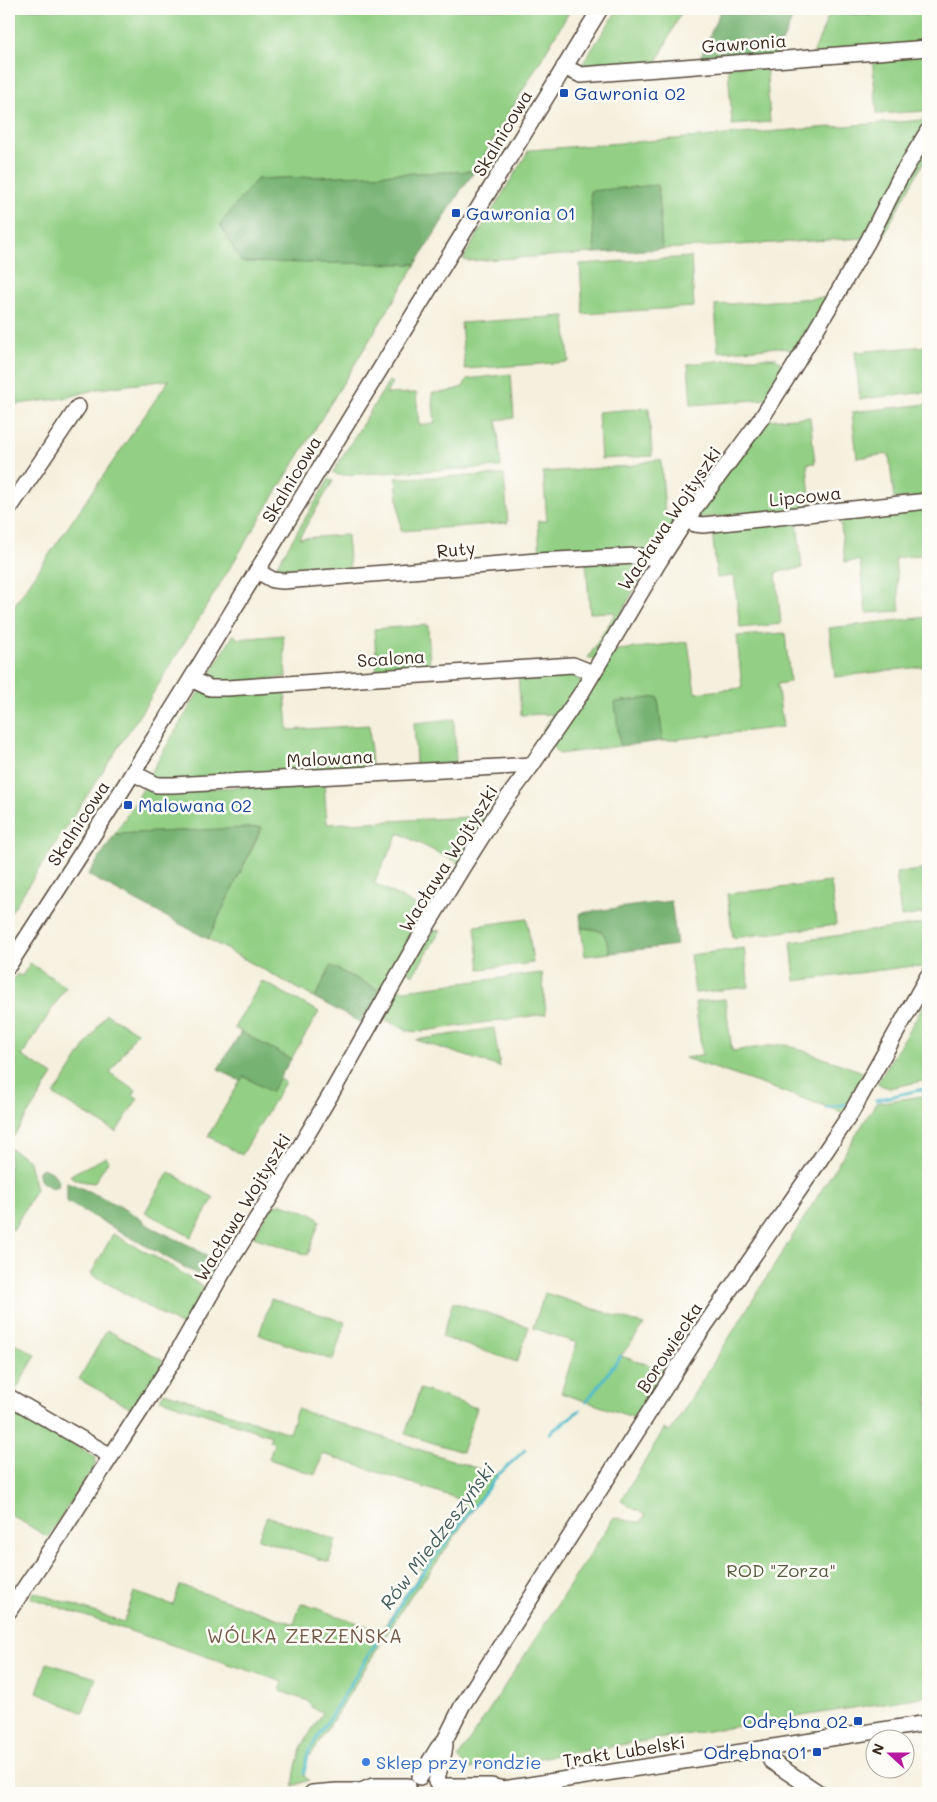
<svg xmlns="http://www.w3.org/2000/svg" width="937" height="1802" viewBox="0 0 937 1802" font-family="Mali,sans-serif">
  <rect width="100%" height="100%" fill="#fdfcf7"/>
  <filter id="ink" filterUnits="userSpaceOnUse"><feTurbulence type="fractalNoise" baseFrequency=".02" numOctaves="2"/><feDisplacementMap in="SourceGraphic" scale="10" xChannelSelector="R" yChannelSelector="G"/><feConvolveMatrix kernelMatrix="1 2 1 2 8 2 1 2 1" color-interpolation-filters="sRGB"/></filter>
  <filter id="wash" filterUnits="userSpaceOnUse"><feTurbulence type="fractalNoise" baseFrequency=".0096" numOctaves="4" result="noise"/><feDisplacementMap in="SourceGraphic" scale="20" xChannelSelector="R" yChannelSelector="G"/><feGaussianBlur stdDeviation="1.12" result="paint"/><feColorMatrix in="noise" values="0 0 0 0 0 0 0 0 0 0 0 0 0 0 0 0 0 1.4 0 .05"/><feComposite in="paint" operator="in"/></filter>
  <g filter="url(#wash)">
    <rect width="100%" height="100%" fill="#f5f0dd"/>
    <!-- green -->
    <g fill="#93d085" stroke="#677d52">
      <polygon points="9,9 571,9 475,171 257,179 241,262 416,264 146,705 9,915 9,613 169,380 97,389 65,398 11,405 9,408"/>
      <polygon points="618,9 701,9 682,10 656,64 578,71"/>
      <polygon points="875,9 928,9 928,38 925,45 813,54 830,12 871,15"/>
      <polygon points="928,52 928,111 877,114 872,56"/>
      <polygon points="766,64 770,122 732,125 728,67"/>
      <polygon points="923,120 927,125 866,238 662,249 658,185 591,191 595,253 468,261 463,259 529,150"/>
      <path d="M 926,152 L 928,154 L 884,234 L 880,234 C 888,213 906,162 926,152 Z"/>
      <polygon points="691,257 694,307 583,314 580,264"/>
      <polygon points="830,297 802,349 794,351 779,347 718,352 715,305"/>
      <polygon points="565,316 569,362 465,369 461,323"/>
      <polygon points="928,346 928,392 860,399 855,352"/>
      <polygon points="745,358 776,358 783,365 784,376 768,399 691,405 688,364"/>
      <polygon points="511,374 514,418 497,420 501,467 342,475 338,475 333,472 389,381 392,383 386,394 416,393 419,425 435,423 432,393 446,392 463,387 467,379"/>
      <polygon points="928,404 928,496 894,499 889,454 857,458 852,412"/>
      <polygon points="649,408 652,456 601,459 598,412"/>
      <polygon points="810,417 815,463 807,464 811,509 699,518 697,513 765,420"/>
      <polygon points="654,460 661,460 665,512 688,510 660,552 540,558 538,521 547,521 543,472 630,466"/>
      <polygon points="504,475 508,523 401,531 396,478"/>
      <polygon points="329,479 333,481 299,538 347,535 350,573 271,575"/>
      <polygon points="928,508 928,554 895,558 900,611 866,613 860,561 845,562 840,517"/>
      <polygon points="797,522 802,568 776,572 781,624 740,628 734,576 717,578 712,531"/>
      <polygon points="586,561 642,561 647,567 595,660 588,658 616,612 590,613"/>
      <polygon points="928,617 928,666 835,677 829,628"/>
      <polygon points="428,625 430,668 377,673 374,629"/>
      <polygon points="785,633 790,682 777,684 783,727 663,741 657,698 615,702 620,746 559,754 553,748 555,739 609,656 618,650 688,642 695,693 742,688 737,636"/>
      <polygon points="234,634 238,639 283,635 286,677 228,684 206,681"/>
      <polygon points="575,670 582,683 533,757 525,760 553,714 521,715 518,675"/>
      <polygon points="200,690 285,690 288,730 369,725 372,767 173,781 148,777"/>
      <polygon points="454,719 456,763 416,765 414,723"/>
      <polygon points="324,782 327,824 490,816 460,864 399,833 374,883 430,913 381,991 331,966 315,998 208,939 262,828 115,834 145,786 153,792"/>
      <polygon points="928,869 928,913 901,917 896,873"/>
      <polygon points="831,882 836,925 733,938 727,894"/>
      <polygon points="527,919 533,963 480,969 475,926"/>
      <polygon points="928,923 928,964 923,968 913,966 795,981 791,942"/>
      <path d="M 581,928 C 606,930 604,932 610,953 L 585,956 Z"/>
      <polygon points="441,930 413,975 406,970 433,931"/>
      <polygon points="744,948 749,987 695,993 690,955"/>
      <polygon points="30,963 66,987 22,1056 53,1075 14,1136 9,1136 9,1074 17,1061 9,1055 9,988 17,974 22,976"/>
      <polygon points="542,973 546,1014 416,1032 406,1030 380,1017 395,988 404,990"/>
      <polygon points="262,981 319,1012 291,1059 234,1028"/>
      <polygon points="928,998 928,1080 889,1088 877,1084"/>
      <polygon points="725,999 732,1051 784,1044 863,1072 845,1113 685,1058 702,1055 695,1002"/>
      <polygon points="106,1014 137,1032 110,1073 136,1090 133,1095 138,1098 116,1132 54,1095"/>
      <polygon points="494,1028 500,1067 416,1040"/>
      <polygon points="243,1076 271,1092 279,1078 285,1082 242,1155 208,1136"/>
      <polygon points="928,1095 928,1696 470,1769 458,1758 614,1517 628,1521 641,1522 645,1515 621,1501 664,1429 670,1432 876,1103"/>
      <polygon points="9,1148 28,1159 36,1189 13,1230 9,1228"/>
      <path d="M 106,1157 L 109,1160 L 94,1183 L 80,1181 L 70,1176 C 73,1172 98,1162 106,1157 Z"/>
      <polygon points="169,1172 214,1198 191,1237 145,1212"/>
      <polygon points="282,1204 310,1213 320,1220 308,1255 253,1237 272,1205"/>
      <polygon points="113,1234 168,1264 205,1288 182,1326 91,1274"/>
      <polygon points="545,1293 644,1325 621,1356 665,1370 635,1418 561,1393 577,1343 533,1328"/>
      <polygon points="271,1299 345,1322 333,1360 259,1335"/>
      <polygon points="453,1302 529,1327 517,1362 442,1337"/>
      <polygon points="107,1330 162,1360 163,1364 134,1410 79,1379"/>
      <polygon points="9,1340 36,1355 16,1390 9,1386"/>
      <polygon points="420,1389 477,1408 462,1452 405,1434"/>
      <polygon points="164,1392 289,1433 297,1409 497,1475 430,1572 411,1595 311,1755 308,1755 304,1776 309,1780 293,1786 296,1766 302,1746 323,1712 312,1708 308,1701 280,1691 283,1682 31,1598 34,1592 124,1622 134,1592 173,1605 180,1585 294,1624 301,1603 381,1631 423,1570 417,1567 465,1501 323,1454 315,1475 269,1459 274,1443 269,1441 271,1436 160,1399"/>
      <polygon points="9,1408 95,1457 96,1463 48,1537 9,1514"/>
      <polygon points="267,1516 336,1540 329,1562 258,1539"/>
      <polygon points="47,1663 96,1678 83,1713 37,1692"/>
    </g>
    <!-- forest -->
    <g fill="#76b272" stroke="#586e48">
      <polygon points="721,9 796,9 776,57 698,63"/>
      <polygon points="832,9 875,9 871,15 830,12"/>
      <polygon points="475,171 461,190 416,264 241,262 220,224 257,179"/>
      <polygon points="658,185 662,249 595,253 590,191"/>
      <polygon points="658,697 663,741 620,746 615,702"/>
      <polygon points="262,827 208,939 88,875 115,834"/>
      <path d="M 671,901 L 677,945 L 610,953 C 604,931 606,930 581,928 L 580,913 Z"/>
      <polygon points="331,966 381,991 361,1023 315,998"/>
      <polygon points="241,1032 291,1059 271,1092 244,1076 240,1081 218,1069"/>
      <path d="M 43,1168 L 53,1173 L 59,1181 L 58,1186 L 52,1188 C 44,1184 37,1181 38,1171 Z"/>
      <path d="M 67,1182 C 91,1192 114,1202 136,1216 C 142,1220 148,1226 155,1229 C 177,1240 200,1248 218,1266 L 209,1281 L 67,1202 Z"/>
    </g>
    <g fill="none" stroke-linecap="round" stroke-linejoin="round">
      <!-- stream -->
      <g stroke="#50bccb" stroke-width="3">
        <polyline points="876,1100 928,1088"/>
        <polyline points="826,1108 846,1104"/>
        <polyline points="586,1402 621,1356"/>
        <polyline points="550,1433 580,1410"/>
        <polyline points="304,1773 309,1751 406,1595 498,1475 525,1450"/>
      </g>
    </g>
  </g>
  <g filter="url(#ink)">
    <g fill="none" stroke-linecap="round" stroke-linejoin="round">
      <defs>
        <g id="minor">
          <polyline points="564,67 581,75 928,48"/>
          <polyline points="9,509 78,407"/>
          <polyline points="686,520 695,524 703,525 928,501"/>
          <polyline points="257,571 273,580 283,581 537,561 636,556 650,557 660,560"/>
          <polyline points="191,679 210,688 227,688 573,665 593,673"/>
          <polyline points="133,773 157,785 173,785 532,765"/>
          <polyline points="9,965 119,795 191,679 600,9"/>
          <polyline points="9,1397 111,1456"/>
          <polyline points="9,1611 58,1538 172,1362 222,1274 271,1196 331,1094 417,942 462,868 500,808 532,765 582,692 660,560 686,520 763,416 797,362 868,241 899,179 928,131"/>
          <polyline points="766,1748 771,1761 819,1793"/>
          <polyline points="420,1777 438,1748 445,1740 462,1706 699,1334 813,1170 851,1113 928,976"/>
          <polyline points="436,1782 444,1752 445,1745"/>
          <polyline points="438,1786 491,1786 503,1789"/>
          <polyline points="312,1793 337,1791 361,1791 373,1786 408,1786"/>
          <polyline points="492,1793 503,1789 928,1723"/>
        </g>
      </defs>
      <!-- minor casing -->
      <use href="#minor" stroke="#57483b" stroke-width="18"/>
      <!-- minor -->
      <use href="#minor" stroke="#fff" stroke-width="15"/>
    </g>
  </g>
  <!-- markers -->
  <g fill="#1a4fb4" stroke="#fdfcf7" stroke-width="2">
    <rect x="559" y="88" width="10" height="10" rx="2.5"/>
    <rect x="451" y="208" width="10" height="10" rx="2.5"/>
    <rect x="123" y="800" width="10" height="10" rx="2.5"/>
    <rect x="853" y="1716" width="10" height="10" rx="2.5"/>
    <rect x="812" y="1747" width="10" height="10" rx="2.5"/>
  </g>
  <circle fill="#3f7fe0" stroke="#fdfcf7" stroke-width="2" cx="366" cy="1762" r="5"/>
  <g text-anchor="middle" dominant-baseline="central" stroke-width="5" stroke-linejoin="round" paint-order="stroke">
    <!-- street labels -->
    <g font-size="18" fill="#3b2a1e" stroke="#fdfcf7">
      <text transform="translate(744 43) rotate(-4)">Gawronia</text>
      <text transform="translate(502 133) rotate(-59)">Skalnicowa</text>
      <text transform="translate(291 479) rotate(-59)">Skalnicowa</text>
      <text transform="translate(805 496) rotate(-6)">Lipcowa</text>
      <text transform="translate(669 518) rotate(-56)">Wacława Wojtyszki</text>
      <text transform="translate(456 549) rotate(-5)">Ruty</text>
      <text transform="translate(391 658) rotate(-4)">Scalona</text>
      <text transform="translate(330 758) rotate(-3)">Malowana</text>
      <text transform="translate(78 823) rotate(-57)">Skalnicowa</text>
      <text transform="translate(448 858) rotate(-58)">Wacława Wojtyszki</text>
      <text transform="translate(242 1207) rotate(-59)">Wacława Wojtyszki</text>
      <text transform="translate(669 1347) rotate(-57)">Borowiecka</text>
      <text transform="translate(624 1751) rotate(-9)">Trakt Lubelski</text>
    </g>
    <!-- transit labels -->
    <g font-size="18" fill="#164399" stroke="#fdfcf7" text-anchor="start">
      <text x="574" y="93">Gawronia 02</text>
      <text x="466" y="213">Gawronia 01</text>
      <text x="138" y="805">Malowana 02</text>
      <text x="848" y="1721" text-anchor="end">Odrębna 02</text>
      <text x="807" y="1752" text-anchor="end">Odrębna 01</text>
    </g>
    <!-- park labels -->
    <g font-size="18" fill="#555c3d" stroke="#fdfcf7">
      <text x="781" y="1570">ROD "Zorza"</text>
    </g>
    <!-- shop labels -->
    <g font-size="18" fill="#366cbe" stroke="#fdfcf7" text-anchor="start">
      <text x="376" y="1762">Sklep przy rondzie</text>
    </g>
    <!-- water labels -->
    <g font-size="19" font-style="italic" fill="#425d5b" stroke="#fdfcf7">
      <text transform="translate(437 1536) rotate(-53)">Rów Miedzeszyński</text>
    </g>
    <!-- neighbourhood labels -->
    <g font-size="19" letter-spacing="1" fill="#765a48" stroke="#fdfcf7">
      <text x="305" y="1635">WÓLKA ZERZEŃSKA</text>
    </g>
  </g>
  <!-- margin -->
  <rect width="937" height="1802" fill="none" stroke="#fdfcf7" stroke-width="30"/>
  <!-- north arrow -->
  <g transform="translate(890 1754) rotate(291)"><circle r="24" fill="#fdfcf7" stroke="#afa8a0"/>
  <path d="M0-4L9 19L0 12L-9 19Z" fill="#b5179e"/>
  <text y="-8" font-size="14" font-weight="bold" text-anchor="middle" fill="#3b2a1e">N</text>
  </g>
</svg>
